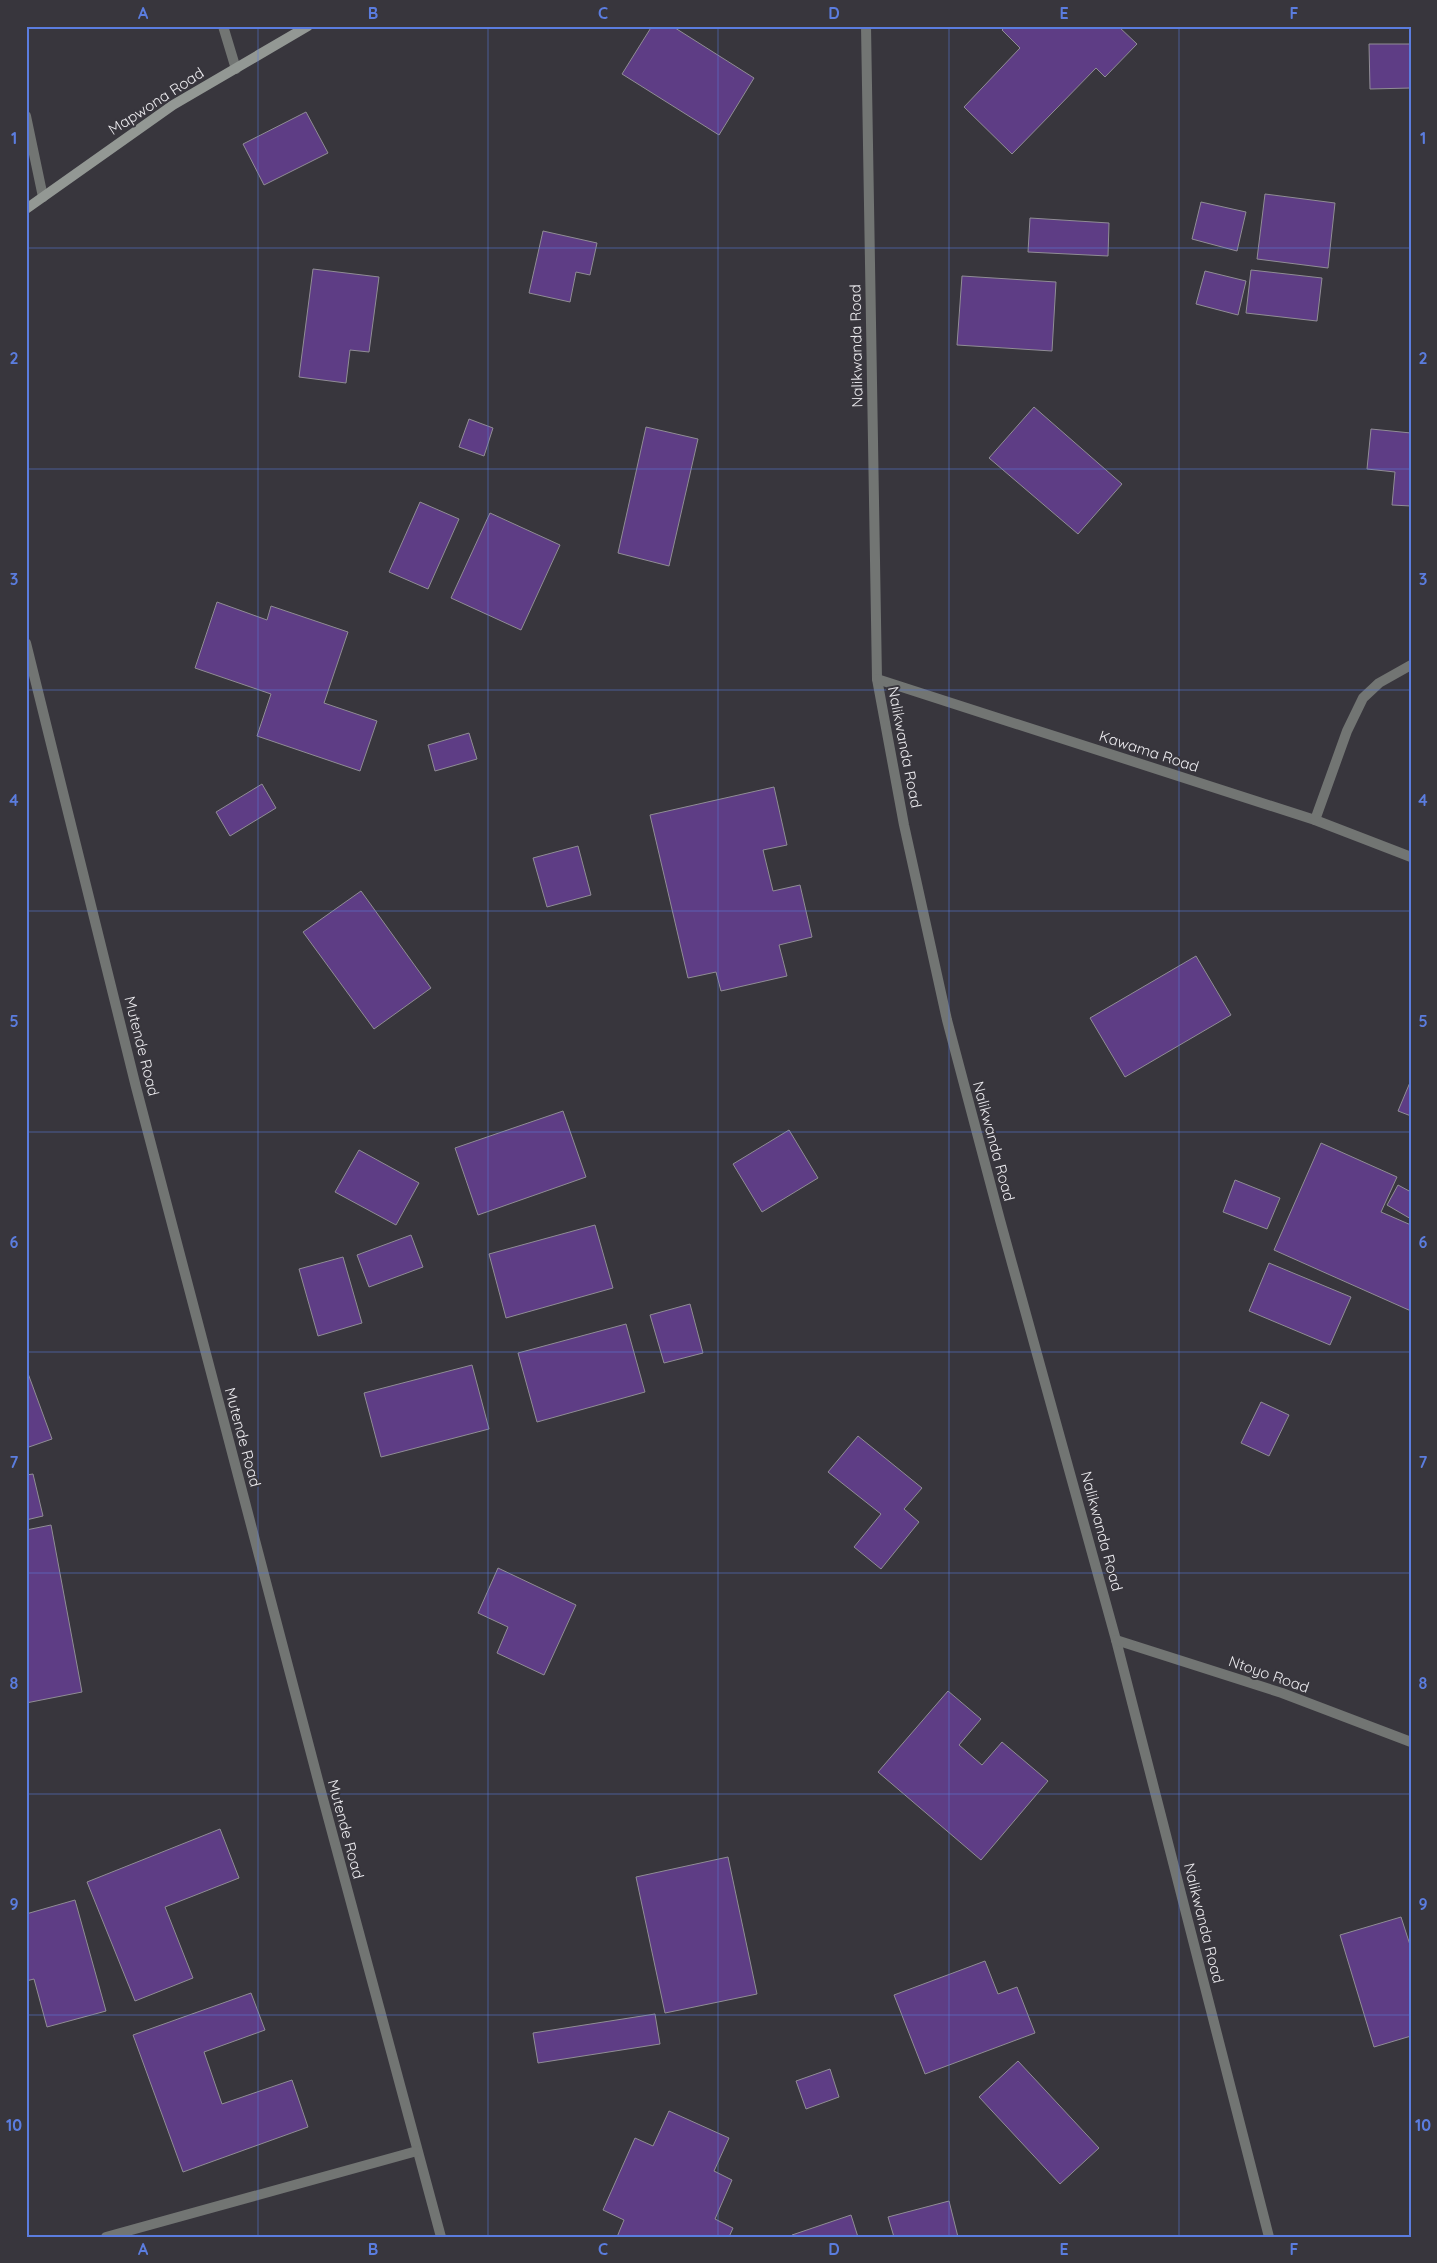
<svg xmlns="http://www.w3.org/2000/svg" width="1437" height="2263" viewBox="0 0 1437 2263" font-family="Quicksand,sans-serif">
  <rect width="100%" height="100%" fill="#38363d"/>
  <!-- building -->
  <g fill="#5e3d85" stroke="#908d95">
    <polygon points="652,26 672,26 754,78 719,135 622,74"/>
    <polygon points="1006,26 1118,26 1137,44 1105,77 1096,68 1012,154 964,107 1020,48 1002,30"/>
    <polygon points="1369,44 1411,44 1411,88 1370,89"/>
    <polygon points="306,112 328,153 264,185 243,144"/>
    <polygon points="1265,194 1335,203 1328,268 1257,259"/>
    <polygon points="1201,202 1246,212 1237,251 1192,239"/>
    <polygon points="1030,218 1109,223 1108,256 1028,252"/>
    <polygon points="543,231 597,243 590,275 576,272 570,302 529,293"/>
    <polygon points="313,269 379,277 369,352 350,350 346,383 299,377"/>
    <polygon points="1251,270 1322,278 1317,321 1246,313"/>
    <polygon points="1205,271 1246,281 1238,315 1196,304"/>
    <polygon points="962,276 1056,282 1052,351 957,345"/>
    <polygon points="1034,407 1122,484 1078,534 989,458"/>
    <polygon points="469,419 493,428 484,456 459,447"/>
    <polygon points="646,427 698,439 669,566 618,553"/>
    <polygon points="1371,429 1411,433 1411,506 1392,505 1395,472 1367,469"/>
    <polygon points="420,502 459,519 428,589 389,572"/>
    <polygon points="490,513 560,545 521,630 451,598"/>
    <polygon points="217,602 267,620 271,606 348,632 324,703 377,721 360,771 257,736 271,694 195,668"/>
    <polygon points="469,733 477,759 435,771 428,745"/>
    <polygon points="262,784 276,808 230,836 216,812"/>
    <polygon points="774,787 787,845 763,850 773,891 800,885 812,937 779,945 787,976 721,991 716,972 688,978 650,815"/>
    <polygon points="578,846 591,895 547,907 533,858"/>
    <polygon points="361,891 431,988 374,1029 303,932"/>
    <polygon points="1196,956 1231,1015 1125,1077 1090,1018"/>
    <polygon points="1411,1080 1411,1116 1398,1111"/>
    <polygon points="563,1111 586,1177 478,1215 455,1148"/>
    <polygon points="789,1130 818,1178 762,1212 733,1164"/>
    <polygon points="1321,1143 1397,1177 1381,1212 1411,1225 1411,1311 1274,1250"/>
    <polygon points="359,1150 419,1183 396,1225 335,1192"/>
    <polygon points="1235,1180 1280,1198 1267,1229 1223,1212"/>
    <polygon points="1398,1185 1411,1192 1411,1219 1387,1205"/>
    <polygon points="595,1225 613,1288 506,1318 489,1254"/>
    <polygon points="411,1235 423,1267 369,1287 357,1255"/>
    <polygon points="343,1257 362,1323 318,1336 299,1269"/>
    <polygon points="1269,1263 1351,1297 1330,1345 1249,1311"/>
    <polygon points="690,1304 703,1353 664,1363 650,1315"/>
    <polygon points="626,1324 645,1392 537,1422 518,1353"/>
    <polygon points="472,1365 489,1429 381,1457 364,1393"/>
    <polygon points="26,1368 52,1439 26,1448"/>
    <polygon points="1261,1402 1289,1415 1269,1456 1241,1443"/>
    <polygon points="858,1436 922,1488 904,1509 919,1522 881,1569 854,1547 881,1514 828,1472"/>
    <polygon points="33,1474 43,1516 26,1520 26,1475"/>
    <polygon points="51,1525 82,1692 26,1703 26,1530"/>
    <polygon points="498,1568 576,1605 544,1675 497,1653 508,1627 478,1613"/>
    <polygon points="948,1691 981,1719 959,1745 982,1765 1002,1742 1048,1781 981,1860 878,1772"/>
    <polygon points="220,1829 239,1878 165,1907 193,1978 135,2001 87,1882"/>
    <polygon points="728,1857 757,1994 665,2013 636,1877"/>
    <polygon points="75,1900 106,2011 47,2027 34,1979 26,1981 26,1914"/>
    <polygon points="1401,1917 1411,1948 1411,2036 1374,2047 1340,1935"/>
    <polygon points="985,1961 998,1994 1017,1987 1035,2033 925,2074 894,1995"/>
    <polygon points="251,1993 265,2030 204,2052 222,2104 292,2080 308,2127 183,2172 133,2035"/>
    <polygon points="655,2014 660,2044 538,2063 533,2033"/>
    <polygon points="1018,2061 1099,2148 1060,2184 979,2097"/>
    <polygon points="830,2069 839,2097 806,2109 796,2081"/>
    <polygon points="669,2111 729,2138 714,2171 732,2180 715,2219 733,2228 729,2237 617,2237 624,2220 603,2210 635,2138 653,2146"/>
    <polygon points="949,2201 958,2237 894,2237 888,2217"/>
    <polygon points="851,2215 858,2237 793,2237 792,2235"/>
  </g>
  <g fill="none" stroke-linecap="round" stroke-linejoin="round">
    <!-- lane -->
    <polyline stroke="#727573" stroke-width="10" points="26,116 43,197"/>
    <!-- street -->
    <g stroke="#727573" stroke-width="10">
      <polyline points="223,26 236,69"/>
      <polyline points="866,26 877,679 904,825 947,1020 1000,1220 1116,1640 1269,2237"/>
      <polyline points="26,643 136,1087 319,1784 441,2237"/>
      <polyline points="877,679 1315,820 1411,857"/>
      <polyline points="1315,820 1347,731 1363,698 1379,683 1411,665"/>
      <polyline points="1116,1640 1282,1693 1411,1742"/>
      <polyline points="106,2237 417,2151"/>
    </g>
    <!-- secondary -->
    <polyline stroke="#939894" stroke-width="10" points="26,209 173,105 308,26"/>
  </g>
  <!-- grid -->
  <path fill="none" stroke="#5b7ddf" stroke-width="1" stroke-opacity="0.55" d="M 258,26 L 258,2237M 488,26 L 488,2237M 718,26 L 718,2237M 949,26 L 949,2237M 1179,26 L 1179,2237M 26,248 L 1411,248M 26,469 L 1411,469M 26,690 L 1411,690M 26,911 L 1411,911M 26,1132 L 1411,1132M 26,1352 L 1411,1352M 26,1573 L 1411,1573M 26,1794 L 1411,1794M 26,2015 L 1411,2015"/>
  <g text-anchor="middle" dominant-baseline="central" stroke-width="4" stroke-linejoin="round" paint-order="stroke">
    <!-- street labels -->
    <g font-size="15" fill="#ecebef" stroke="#38363d">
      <text transform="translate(156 101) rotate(-33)">Mapwona Road</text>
      <text transform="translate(856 346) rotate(-91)">Nalikwanda Road</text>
      <text transform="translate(905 747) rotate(79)">Nalikwanda Road</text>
      <text transform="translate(1149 751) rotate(18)">Kawama Road</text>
      <text transform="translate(142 1046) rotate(76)">Mutende Road</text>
      <text transform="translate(994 1141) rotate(75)">Nalikwanda Road</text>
      <text transform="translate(243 1437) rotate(75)">Mutende Road</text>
      <text transform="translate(1102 1531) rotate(75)">Nalikwanda Road</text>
      <text transform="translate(1269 1674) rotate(19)">Ntoyo Road</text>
      <text transform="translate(346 1829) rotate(75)">Mutende Road</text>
      <text transform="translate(1204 1923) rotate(76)">Nalikwanda Road</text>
    </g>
  </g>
  <!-- border -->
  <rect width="1437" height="2263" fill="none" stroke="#38363d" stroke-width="55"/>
  <rect x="28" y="28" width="1382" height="2208" fill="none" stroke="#5b7ddf" stroke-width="2"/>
  <g font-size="16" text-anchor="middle" font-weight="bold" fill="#5b7ddf">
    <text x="143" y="19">A</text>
    <text x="373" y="19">B</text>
    <text x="603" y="19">C</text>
    <text x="834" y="19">D</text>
    <text x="1064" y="19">E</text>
    <text x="1294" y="19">F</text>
    <text x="14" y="144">1</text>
    <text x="1423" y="144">1</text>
    <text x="14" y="364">2</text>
    <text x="1423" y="364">2</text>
    <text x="14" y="585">3</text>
    <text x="1423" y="585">3</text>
    <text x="14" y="806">4</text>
    <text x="1423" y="806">4</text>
    <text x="14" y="1027">5</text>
    <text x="1423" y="1027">5</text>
    <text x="14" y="1248">6</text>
    <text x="1423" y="1248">6</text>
    <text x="14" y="1468">7</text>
    <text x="1423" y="1468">7</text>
    <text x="14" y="1689">8</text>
    <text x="1423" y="1689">8</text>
    <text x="14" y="1910">9</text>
    <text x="1423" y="1910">9</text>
    <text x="14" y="2131">10</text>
    <text x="1423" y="2131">10</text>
    <text x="143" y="2255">A</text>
    <text x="373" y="2255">B</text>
    <text x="603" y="2255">C</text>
    <text x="834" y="2255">D</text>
    <text x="1064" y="2255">E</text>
    <text x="1294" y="2255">F</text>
  </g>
</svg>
